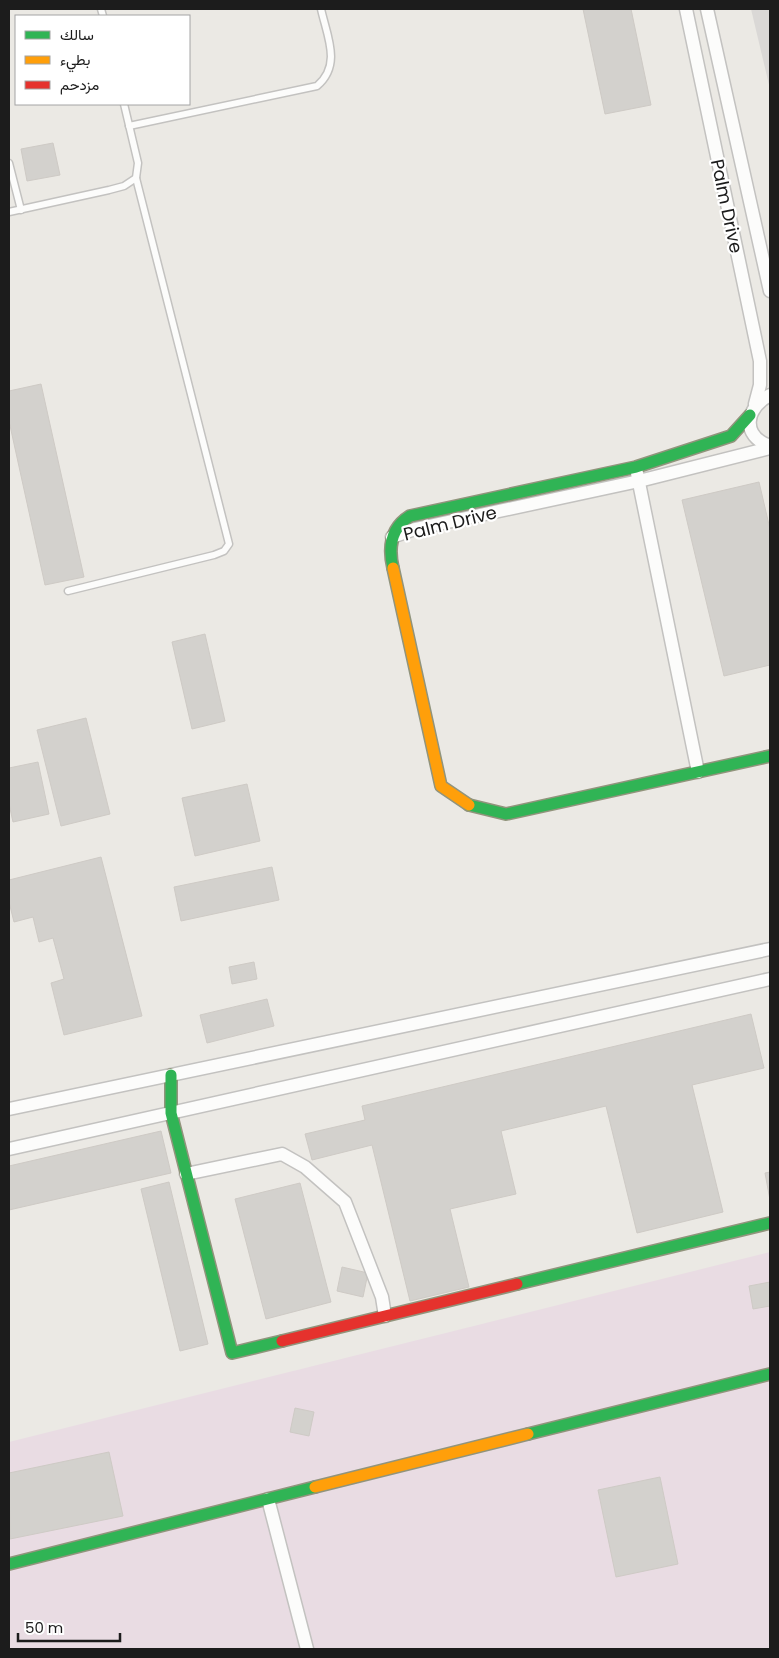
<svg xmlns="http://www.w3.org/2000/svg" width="779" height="1658" viewBox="0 0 779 1658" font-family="Poppins,Vazirmatn,sans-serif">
  <rect width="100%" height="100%" fill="#ebe9e4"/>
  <!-- residential -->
  <polygon fill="#dad8d6" points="751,9 770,9 770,89"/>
  <!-- industrial -->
  <polygon fill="#e9dce3" points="770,1252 770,1649 9,1649 9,1442"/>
  <!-- building -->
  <g fill="#d3d1cd" stroke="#cecac5">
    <polygon points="583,9 631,9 651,105 605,114"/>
    <polygon points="53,143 60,175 27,181 21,149"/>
    <polygon points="41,384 84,577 45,585 9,421 9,391"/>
    <polygon points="759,482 770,529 770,665 724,676 682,500"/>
    <polygon points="205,634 225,721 192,729 172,642"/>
    <polygon points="86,718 110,814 61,826 37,730"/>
    <polygon points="38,762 49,814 13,822 9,804 9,768"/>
    <polygon points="247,784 260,841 195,856 182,798"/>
    <polygon points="101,857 142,1016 64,1035 51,983 64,979 53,938 39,942 33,917 14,922 9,902 9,880"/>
    <polygon points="272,867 279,900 181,921 174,887"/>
    <polygon points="254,962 257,979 232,984 229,967"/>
    <polygon points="267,999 274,1026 207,1043 200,1015"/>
    <polygon points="751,1014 764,1068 692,1085 723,1212 637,1233 606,1106 501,1131 516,1194 450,1209 469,1287 410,1301 372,1145 312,1160 305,1134 365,1120 362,1106"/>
    <polygon points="161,1131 171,1173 9,1210 9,1166"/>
    <polygon points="770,1172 770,1200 765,1173"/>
    <polygon points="169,1182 208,1344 180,1351 141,1189"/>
    <polygon points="300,1183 331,1302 266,1319 235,1199"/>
    <polygon points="342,1267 368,1273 363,1297 337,1291"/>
    <polygon points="770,1282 770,1306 753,1309 749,1286"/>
    <polygon points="295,1408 314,1412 309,1436 290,1432"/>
    <polygon points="109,1452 123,1516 10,1539 9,1473"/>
    <polygon points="660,1477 678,1564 616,1577 598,1490"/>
  </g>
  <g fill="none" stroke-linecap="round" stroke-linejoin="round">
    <defs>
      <g id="lane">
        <polyline points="101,9 103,16"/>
        <path d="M 129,126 L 317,86 C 342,65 327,36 321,9"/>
        <polyline points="9,163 21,210"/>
        <polyline points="9,212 109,190 124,186 136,178 138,163 124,104"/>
        <polyline points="68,591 214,555 224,551 229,544 136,178"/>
      </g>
      <g id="street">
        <polyline points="686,9 760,361 760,385 755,404"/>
        <polyline points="707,9 770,291"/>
        <path d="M 770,395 C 745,408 741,436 770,446"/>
        <polyline points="637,473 698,772"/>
        <polyline points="392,537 415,529 639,481 770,448"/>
        <polyline points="9,1109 770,949"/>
        <polyline points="9,1149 770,979"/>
        <polyline points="186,1174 282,1154 305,1167 345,1202 382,1297 385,1316"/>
        <polyline points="268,1499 307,1649"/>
      </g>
      <g id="fast">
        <path d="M 393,568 C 388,547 391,528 410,516 L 636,467 L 731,436 L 750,415"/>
        <polyline points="469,805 506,814 770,756"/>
        <polyline points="171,1075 171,1113 232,1353 282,1341"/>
        <polyline points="517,1284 770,1223"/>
        <polyline points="528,1434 770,1374"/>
        <polyline points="9,1564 315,1487"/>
      </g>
      <g id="slow">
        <polyline points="393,568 441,786 469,805"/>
        <polyline points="315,1487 528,1434"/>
      </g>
      <polyline id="jam" points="282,1341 517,1284"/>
    </defs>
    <!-- lane casing -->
    <use href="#lane" stroke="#c3c2c0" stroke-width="9"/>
    <!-- street casing -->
    <use href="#street" stroke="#c3c2c0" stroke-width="15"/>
    <!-- fast casing -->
    <use href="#fast" stroke="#91947c" stroke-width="14"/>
    <!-- slow casing -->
    <use href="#slow" stroke="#91947c" stroke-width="14"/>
    <!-- jam casing -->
    <use href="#jam" stroke="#91947c" stroke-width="14"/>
    <!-- lane -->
    <use href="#lane" stroke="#fcfcfb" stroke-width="6"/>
    <!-- street -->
    <use href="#street" stroke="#fcfcfb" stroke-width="12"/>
    <!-- fast -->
    <use href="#fast" stroke="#30b455" stroke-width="11"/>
    <!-- slow -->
    <use href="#slow" stroke="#ff9f0a" stroke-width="11"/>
    <!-- jam -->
    <use href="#jam" stroke="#e5322d" stroke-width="11"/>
  </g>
  <g text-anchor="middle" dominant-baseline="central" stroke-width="4.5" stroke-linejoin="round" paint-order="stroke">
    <!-- street labels -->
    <g font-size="18" fill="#1c1c1c" stroke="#fff">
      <text transform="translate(727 206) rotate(78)">Palm Drive</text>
      <text transform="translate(450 523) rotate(-14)">Palm Drive</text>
    </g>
  </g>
  <!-- border -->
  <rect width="779" height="1658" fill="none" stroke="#1c1c1c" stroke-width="20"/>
  <!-- legend -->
  <rect x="15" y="15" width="175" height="90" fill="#ffffff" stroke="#a4a4a4"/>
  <rect x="25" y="31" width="25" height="8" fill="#30b455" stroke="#a4a4a4"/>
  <text x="60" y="40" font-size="15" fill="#1c1c1c">سالك</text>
  <rect x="25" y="56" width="25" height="8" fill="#ff9f0a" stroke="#a4a4a4"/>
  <text x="60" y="65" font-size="15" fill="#1c1c1c">بطيء</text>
  <rect x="25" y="81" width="25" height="8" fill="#e5322d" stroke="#a4a4a4"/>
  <text x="60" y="90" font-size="15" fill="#1c1c1c">مزدحم</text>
  <!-- scale -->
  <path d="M18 1633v8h102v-8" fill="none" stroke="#1c1c1c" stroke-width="2.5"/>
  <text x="25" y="1633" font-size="15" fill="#1c1c1c" stroke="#ffffff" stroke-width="4" paint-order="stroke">50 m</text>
</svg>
